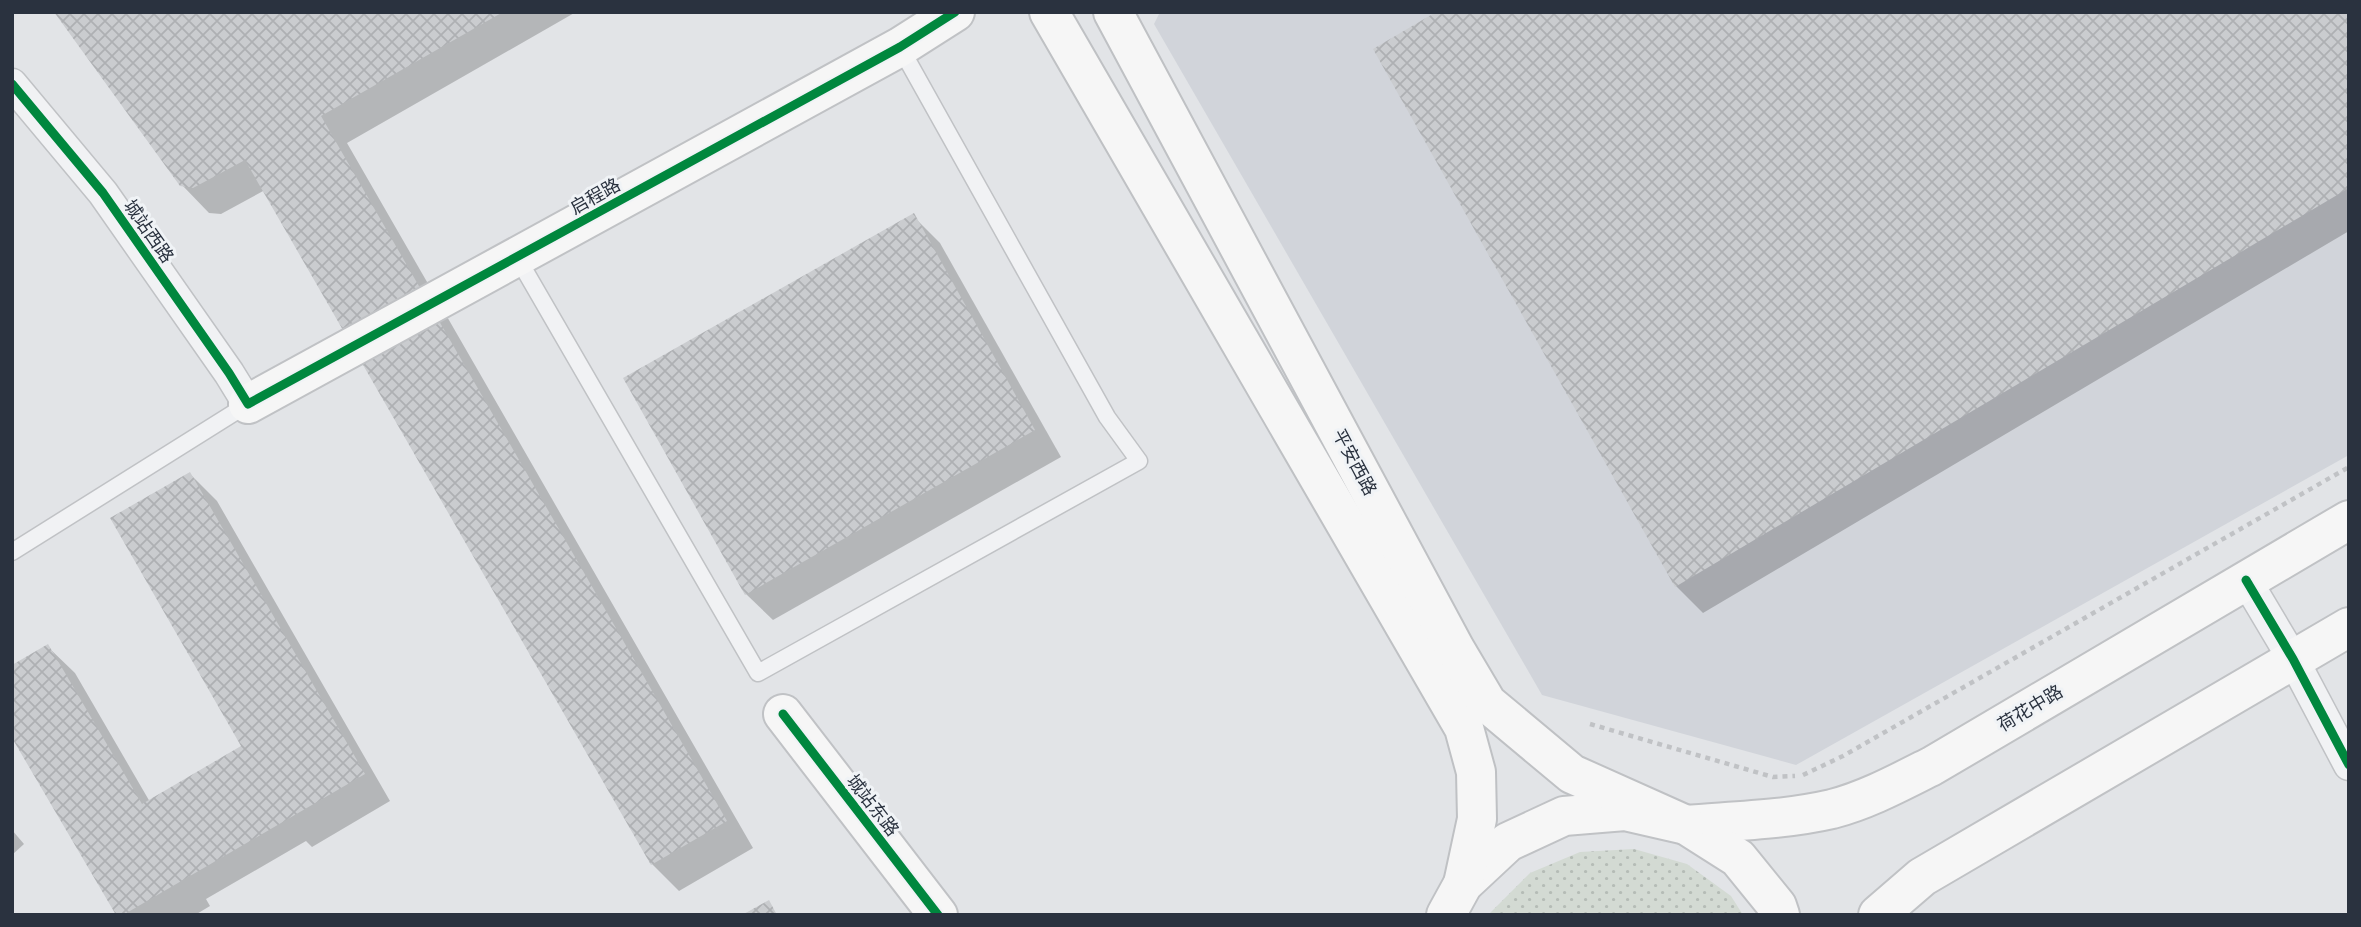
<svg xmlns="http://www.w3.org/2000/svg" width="2361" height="927" viewBox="0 0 2361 927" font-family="Inter,'Noto Sans SC',sans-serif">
  <defs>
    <pattern id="park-dots" width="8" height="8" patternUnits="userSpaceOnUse" patternTransform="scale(1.75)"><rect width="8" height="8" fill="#d3dad3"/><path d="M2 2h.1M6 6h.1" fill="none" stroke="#b5bcb6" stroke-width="1.8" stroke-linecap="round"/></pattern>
    <pattern id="building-cross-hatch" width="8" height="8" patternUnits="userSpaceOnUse" patternTransform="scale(1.75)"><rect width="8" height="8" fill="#cacccf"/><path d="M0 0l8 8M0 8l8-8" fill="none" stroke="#aeb0b3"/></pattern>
  </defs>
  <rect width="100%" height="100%" fill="#e2e4e7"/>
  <!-- built -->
  <polygon fill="#d1d4da" points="1160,12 2349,12 2349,455 1796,765 1542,695 1154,24"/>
  <!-- park -->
  <polygon fill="url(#park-dots)" points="1634,849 1687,864 1731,896 1743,915 1488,915 1530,873 1580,852"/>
  <!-- shadow -->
  <g fill="#0003">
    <polygon points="56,12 576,12 347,143 753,848 679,891 652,864 265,190 221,214 209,213 182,185"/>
    <polygon points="2349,12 2349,231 1703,613 1676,586 1375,49"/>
    <polygon points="913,216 940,243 1061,457 773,620 746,594"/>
    <polygon points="190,474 217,501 390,801 312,847 306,841 206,899 210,906 195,915 118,915 48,647 75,673 150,802 243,747"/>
    <polygon points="12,830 24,844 12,855"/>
  </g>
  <!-- building -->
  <g fill="url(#building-cross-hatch)">
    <polygon points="54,12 503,12 321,116 727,821 651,865 245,160 193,188 180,186"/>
    <polygon points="1436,12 2349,12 2349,188 1675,587 1373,49"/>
    <polygon points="914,213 1035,430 745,595 623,378"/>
    <polygon points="190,472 365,774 123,915 116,915 12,738 12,665 48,644 142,804 241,746 110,518"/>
    <polygon points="769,900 777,915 742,915"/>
  </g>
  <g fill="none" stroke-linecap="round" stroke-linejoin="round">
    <defs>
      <g id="lane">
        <polyline points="517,257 758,673 1139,461 1107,417 900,47"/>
        <polyline points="12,552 248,404"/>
      </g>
      <g id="street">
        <polyline points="12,84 103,193 229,373 248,404"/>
        <polyline points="2246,580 2293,659 2349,765"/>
      </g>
      <g id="secondary">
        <polyline points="248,404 900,47 955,12"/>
        <polyline points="783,714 938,915"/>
        <path d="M 1686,825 C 1734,821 1784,820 1832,809 C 1867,800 1900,782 1932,766 L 2349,520"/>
        <polyline points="1446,915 1463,884 1508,842 1564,816 1625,811 1686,825 1738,858 1777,906 1780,915"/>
        <polyline points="1878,915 1922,877 2349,627"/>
      </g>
      <g id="primary">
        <polyline points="1049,12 1464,728 1476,772 1477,819 1463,884"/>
        <polyline points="1113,12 1455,649 1487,703 1572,774 1686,825"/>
      </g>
    </defs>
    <!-- lane casing -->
    <use href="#lane" stroke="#c0c2c5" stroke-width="19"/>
    <!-- street casing -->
    <use href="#street" stroke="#c0c2c5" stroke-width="33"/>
    <!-- secondary casing -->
    <use href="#secondary" stroke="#c0c2c5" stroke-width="42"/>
    <!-- primary casing -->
    <use href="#primary" stroke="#bfc1c4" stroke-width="42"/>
    <!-- path -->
    <g stroke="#c0c2c5" stroke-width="4.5" stroke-dasharray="5 5" stroke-linecap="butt">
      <polyline points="1590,724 1773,777 1795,776"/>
      <polyline points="1803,775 1843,756 2349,467"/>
    </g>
    <!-- lane -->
    <use href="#lane" stroke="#f1f2f4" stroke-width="16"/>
    <!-- street -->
    <use href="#street" stroke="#f1f2f4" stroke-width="30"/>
    <!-- secondary -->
    <use href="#secondary" stroke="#f6f6f6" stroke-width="38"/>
    <!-- primary -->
    <use href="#primary" stroke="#f6f6f6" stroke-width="38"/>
    <defs>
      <g id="cycleway">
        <polyline points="12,84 103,193 229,373 248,404 900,47 955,12"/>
        <polyline points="2246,580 2293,659 2349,765"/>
        <polyline points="783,714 938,915"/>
      </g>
    </defs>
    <!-- cycleway casing -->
    <use href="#cycleway" stroke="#f0f3f6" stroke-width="13"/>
    <!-- cycleway -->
    <use href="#cycleway" stroke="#00873e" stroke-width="9"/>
  </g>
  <g text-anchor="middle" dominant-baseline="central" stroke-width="6" stroke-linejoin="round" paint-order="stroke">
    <!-- street labels -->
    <g font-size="18" fill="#2a323f" stroke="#f0f3f6">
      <text transform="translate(595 196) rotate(-29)">启程路</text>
      <text transform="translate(149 231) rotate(55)">城站西路</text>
      <text transform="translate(1355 462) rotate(62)">平安西路</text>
      <text transform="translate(2030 708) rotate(-31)">荷花中路</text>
      <text transform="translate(873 805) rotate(52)">城站东路</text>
    </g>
  </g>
  <!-- border -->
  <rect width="2361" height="927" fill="none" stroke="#2a323f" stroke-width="28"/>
</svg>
